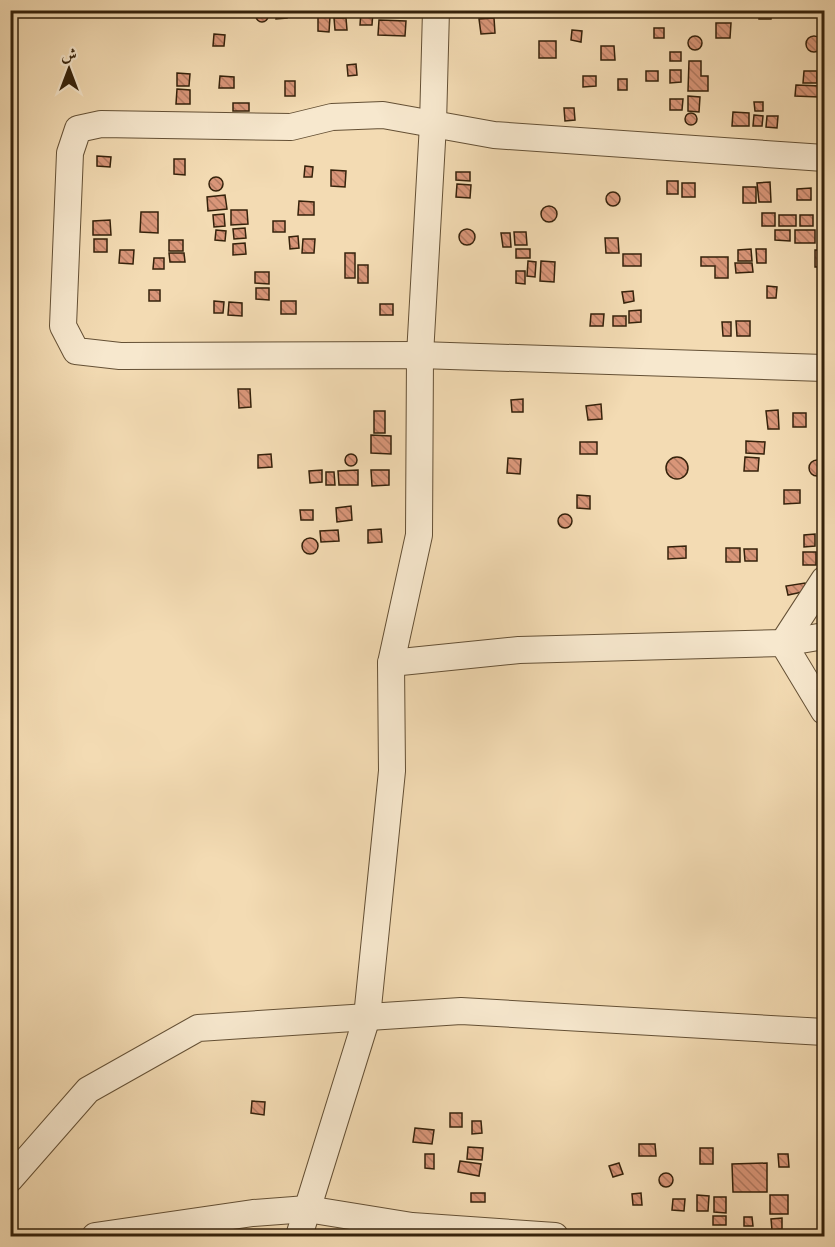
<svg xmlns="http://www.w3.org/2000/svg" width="835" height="1247" viewBox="0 0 835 1247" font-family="Vollkorn,Amiri,serif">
  <defs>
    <pattern id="building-back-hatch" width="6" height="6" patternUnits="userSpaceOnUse" patternTransform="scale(1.5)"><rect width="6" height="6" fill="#d99679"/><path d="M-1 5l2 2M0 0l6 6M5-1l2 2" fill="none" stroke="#b17a61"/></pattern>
  </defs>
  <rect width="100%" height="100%" fill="#f3dbb3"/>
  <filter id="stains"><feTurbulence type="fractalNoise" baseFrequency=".00333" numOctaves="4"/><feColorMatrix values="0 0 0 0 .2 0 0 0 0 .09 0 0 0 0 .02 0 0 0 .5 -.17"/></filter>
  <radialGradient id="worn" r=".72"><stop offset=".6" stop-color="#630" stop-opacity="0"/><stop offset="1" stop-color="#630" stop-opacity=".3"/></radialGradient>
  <!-- building -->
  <g fill="url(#building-back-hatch)" stroke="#35220b" stroke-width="1.5">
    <polygon points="276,10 286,10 287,18 276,19"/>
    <polygon points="377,10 392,10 392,16 376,15"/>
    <rect x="759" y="10" width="12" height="9"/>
    <circle cx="262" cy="16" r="6"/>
    <polygon points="361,11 373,11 372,25 360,25"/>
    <polygon points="318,17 330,17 329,32 318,31"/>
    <polygon points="334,18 346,18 347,30 335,30"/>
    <polygon points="494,18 495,33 481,34 479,19"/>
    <polygon points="379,20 406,21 405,36 378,35"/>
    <polygon points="716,23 731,23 730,38 716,38"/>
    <rect x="654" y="28" width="10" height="10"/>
    <polygon points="572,30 582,31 581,42 571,40"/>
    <polygon points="214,34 225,35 224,46 213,46"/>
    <circle cx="814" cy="44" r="8"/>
    <circle cx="695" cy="43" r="7"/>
    <rect x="539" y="41" width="17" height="17"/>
    <polygon points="601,46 614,46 615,60 601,60"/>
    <rect x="670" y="52" width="11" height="9"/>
    <polygon points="689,61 701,61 701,76 708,76 708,91 688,91"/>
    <polygon points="356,64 357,75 348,76 347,65"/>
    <polygon points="670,70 681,70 681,82 670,83"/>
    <rect x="646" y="71" width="12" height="10"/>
    <polygon points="804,71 817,71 817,83 803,83"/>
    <polygon points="177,73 190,74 189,86 177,86"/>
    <polygon points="220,76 234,77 234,88 219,88"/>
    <polygon points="583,76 596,76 596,86 583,87"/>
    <rect x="618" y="79" width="9" height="11"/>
    <rect x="285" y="81" width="10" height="15"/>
    <polygon points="796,85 820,86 819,97 795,96"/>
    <polygon points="177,89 190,90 190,104 176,104"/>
    <polygon points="688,96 700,97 699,112 688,111"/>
    <polygon points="670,99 683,99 682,110 670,110"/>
    <polygon points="754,102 763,102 763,111 755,111"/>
    <rect x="233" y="103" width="16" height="8"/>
    <polygon points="564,108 574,108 575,120 565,121"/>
    <polygon points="733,112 749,113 749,126 732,126"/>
    <circle cx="691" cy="119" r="6"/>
    <polygon points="754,115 763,116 762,126 753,126"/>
    <polygon points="767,116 778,116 777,128 766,127"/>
    <polygon points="97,156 111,157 110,167 97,166"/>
    <polygon points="174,159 185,159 185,175 174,174"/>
    <polygon points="305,166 313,167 312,177 304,177"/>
    <polygon points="331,170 346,171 345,187 331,186"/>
    <polygon points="456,172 470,172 470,181 456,180"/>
    <circle cx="216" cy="184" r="7"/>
    <rect x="667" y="181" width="11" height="13"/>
    <polygon points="770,182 771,202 759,202 757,183"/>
    <rect x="682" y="183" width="13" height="14"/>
    <polygon points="457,184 471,185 470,198 456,197"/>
    <rect x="743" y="187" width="13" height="16"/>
    <polygon points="811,188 811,200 797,200 797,189"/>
    <polygon points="818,191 824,191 824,208 819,208"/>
    <circle cx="613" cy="199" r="7"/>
    <polygon points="225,195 227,209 208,211 207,197"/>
    <polygon points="299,201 314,202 314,215 298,215"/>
    <circle cx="549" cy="214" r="8"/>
    <polygon points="231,210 247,210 248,224 231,225"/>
    <polygon points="141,212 158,212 158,233 140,232"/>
    <rect x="762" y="213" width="13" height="13"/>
    <polygon points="224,214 225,226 214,227 213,215"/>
    <rect x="779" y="215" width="17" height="11"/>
    <rect x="800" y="215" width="13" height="11"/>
    <polygon points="110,220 111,235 93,235 93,221"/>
    <rect x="273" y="221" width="12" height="11"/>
    <polygon points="245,228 246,238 234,239 233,229"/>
    <circle cx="467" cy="237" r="8"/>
    <polygon points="216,230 226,231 225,241 215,240"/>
    <polygon points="775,230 790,230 790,241 775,240"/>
    <rect x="795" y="230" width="20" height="13"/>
    <polygon points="514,232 526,232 527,245 515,245"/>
    <polygon points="501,233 510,233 511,247 503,247"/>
    <polygon points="298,236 299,248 290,249 289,237"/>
    <polygon points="605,238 618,238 619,253 606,253"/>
    <rect x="94" y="239" width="13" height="13"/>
    <polygon points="303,239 315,239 314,253 302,253"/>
    <rect x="169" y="240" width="14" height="11"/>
    <polygon points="245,243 246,254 233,255 233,244"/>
    <rect x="516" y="249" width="14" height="9"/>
    <polygon points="751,249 752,261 738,261 738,250"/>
    <polygon points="756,249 766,249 766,263 757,263"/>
    <polygon points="120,250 134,250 133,264 119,263"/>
    <rect x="815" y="250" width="9" height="17"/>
    <polygon points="169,253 184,253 185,262 170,262"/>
    <rect x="345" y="253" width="10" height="25"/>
    <rect x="623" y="254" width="18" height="12"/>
    <polygon points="701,257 728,257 728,278 715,278 715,266 701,266"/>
    <polygon points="154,258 164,258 164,269 153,269"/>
    <polygon points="528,261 536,262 535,277 527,276"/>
    <polygon points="541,261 555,262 554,282 540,281"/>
    <polygon points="735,263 752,263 753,272 736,273"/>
    <rect x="358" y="265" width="10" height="18"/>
    <polygon points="516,271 525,271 525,284 516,283"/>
    <polygon points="255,272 269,272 269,284 255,283"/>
    <polygon points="767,286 777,287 776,298 767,298"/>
    <polygon points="256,288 269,288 269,300 256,299"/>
    <rect x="149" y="290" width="11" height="11"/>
    <polygon points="633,291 634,301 624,303 622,292"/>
    <polygon points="214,301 224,302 223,313 214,313"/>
    <rect x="281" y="301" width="15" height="13"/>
    <polygon points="229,302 242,303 242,316 228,315"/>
    <rect x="380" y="304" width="13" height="11"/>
    <polygon points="641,310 641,322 629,323 629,311"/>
    <polygon points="591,314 604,314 603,326 590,326"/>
    <rect x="613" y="316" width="13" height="10"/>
    <polygon points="736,321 750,321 750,336 737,336"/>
    <polygon points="722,322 731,322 731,336 723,336"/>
    <polygon points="238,389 250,389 251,407 239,408"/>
    <polygon points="523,399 523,412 512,412 511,400"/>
    <polygon points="601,404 602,419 588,420 586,406"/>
    <polygon points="778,410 779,429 768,429 766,411"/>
    <rect x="374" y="411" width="11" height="22"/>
    <rect x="793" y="413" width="13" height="14"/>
    <polygon points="371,435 391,436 391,454 371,453"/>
    <polygon points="746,441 765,442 764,454 746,453"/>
    <rect x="580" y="442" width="17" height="12"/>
    <circle cx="351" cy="460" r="6"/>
    <polygon points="271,454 272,467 258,468 258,455"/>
    <circle cx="677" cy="468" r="11"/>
    <polygon points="745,457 759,458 758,471 744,471"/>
    <polygon points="508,458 521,459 520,474 507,473"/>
    <circle cx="817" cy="468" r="8"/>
    <polygon points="322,470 322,482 310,483 309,471"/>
    <polygon points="358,470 358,485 339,485 338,471"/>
    <polygon points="371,470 389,470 389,485 372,486"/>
    <polygon points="326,472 334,472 335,485 326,485"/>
    <polygon points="784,490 800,490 800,503 784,504"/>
    <polygon points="577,495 590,496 590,509 577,508"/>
    <polygon points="351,506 352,520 337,522 336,508"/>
    <polygon points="300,510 313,510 313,520 301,520"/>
    <circle cx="565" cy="521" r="7"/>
    <polygon points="381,529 382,542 368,543 368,530"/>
    <polygon points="338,530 339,541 321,542 320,531"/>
    <polygon points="815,534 815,546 804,547 804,535"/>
    <circle cx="310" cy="546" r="8"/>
    <polygon points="686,546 686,558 668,559 668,547"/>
    <rect x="726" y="548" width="14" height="14"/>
    <polygon points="744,549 757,549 757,561 745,561"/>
    <rect x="803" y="552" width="13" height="13"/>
    <polygon points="805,583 807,591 788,595 786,586"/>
    <polygon points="252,1101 265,1102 264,1115 251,1113"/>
    <rect x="450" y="1113" width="12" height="14"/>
    <polygon points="472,1121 481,1121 482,1133 472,1134"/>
    <polygon points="415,1128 434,1130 432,1144 413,1142"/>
    <polygon points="639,1144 655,1144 656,1156 639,1156"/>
    <polygon points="468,1147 483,1148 482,1160 467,1159"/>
    <rect x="700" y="1148" width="13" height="16"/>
    <polygon points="425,1154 434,1154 434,1169 425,1168"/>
    <polygon points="778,1154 788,1154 789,1167 779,1167"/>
    <polygon points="460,1161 481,1164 479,1176 458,1172"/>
    <polygon points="619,1163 623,1174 613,1177 609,1166"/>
    <polygon points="767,1163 767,1192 733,1192 732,1164"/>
    <circle cx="666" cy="1180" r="7"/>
    <rect x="471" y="1193" width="14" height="9"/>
    <polygon points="641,1193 642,1205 633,1205 632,1194"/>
    <polygon points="697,1195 709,1196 708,1211 697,1211"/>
    <rect x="770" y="1195" width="18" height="19"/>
    <polygon points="714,1197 726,1197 726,1213 714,1212"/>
    <polygon points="673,1199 685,1199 684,1211 672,1210"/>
    <rect x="713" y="1216" width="13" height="9"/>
    <polygon points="744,1217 752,1217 753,1226 744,1226"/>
    <polygon points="782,1218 782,1229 772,1230 771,1219"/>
  </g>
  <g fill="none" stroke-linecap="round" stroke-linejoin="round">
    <defs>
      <g id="street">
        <polyline points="824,158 494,135 383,115 332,117 291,127 101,124 78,129 70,153 63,326 76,351 120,356 420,355 824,368"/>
        <polyline points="824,580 783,643 824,711"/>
        <polyline points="391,663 519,650 783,643 824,636"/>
        <polyline points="10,1179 88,1090 198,1028 461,1011 824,1032"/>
        <polyline points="95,1236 253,1213 307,1209 412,1226 555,1236"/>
        <polyline points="299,1236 367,1017 392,771 391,663 419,535 420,355 433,124 436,10"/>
      </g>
    </defs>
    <!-- street casing -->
    <use href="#street" stroke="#645035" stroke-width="28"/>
    <!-- street -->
    <use href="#street" stroke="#f7e8ce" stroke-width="26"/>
  </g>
  <!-- margin -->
  <rect width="835" height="1247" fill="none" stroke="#f3dbb3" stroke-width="36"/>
  <rect x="12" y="12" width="811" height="1223" fill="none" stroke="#35220b" stroke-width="3"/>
  <rect x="18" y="18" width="799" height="1211" fill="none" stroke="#35220b" stroke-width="1.5"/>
  <!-- north arrow -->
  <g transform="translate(69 69)" stroke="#f7e8ce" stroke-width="4.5" paint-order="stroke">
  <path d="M0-4.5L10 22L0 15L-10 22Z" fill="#35220b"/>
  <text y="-9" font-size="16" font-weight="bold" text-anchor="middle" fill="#35220b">ش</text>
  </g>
  <rect width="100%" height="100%" filter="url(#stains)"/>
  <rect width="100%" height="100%" fill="url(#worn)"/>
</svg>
